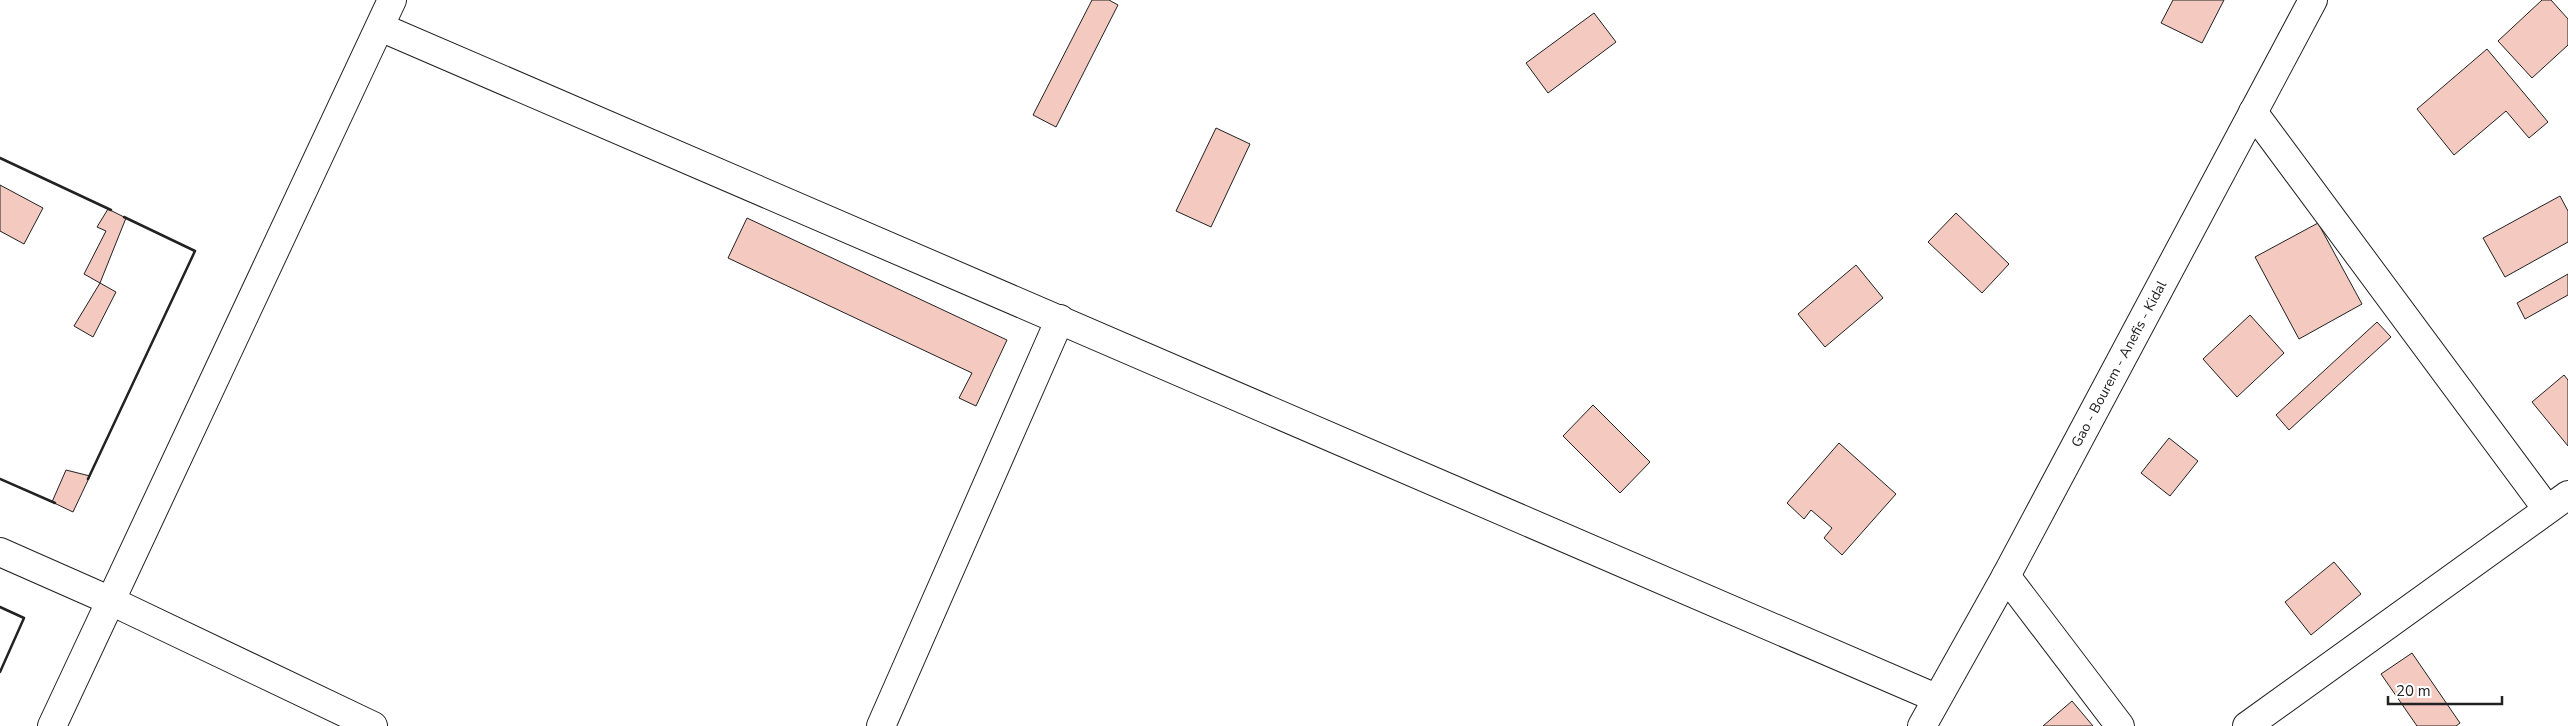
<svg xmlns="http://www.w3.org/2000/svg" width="2568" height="726" viewBox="0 0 2568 726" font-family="'Nunito Sans',sans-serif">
  <rect width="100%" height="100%" fill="#fff"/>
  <!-- building -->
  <g fill="#f3c9c0" stroke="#222">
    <polygon points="1092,0 1109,0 1118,5 1056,127 1033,115"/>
    <polygon points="2173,0 2224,0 2202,43 2161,23"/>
    <polygon points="2542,0 2551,0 2568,19 2568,45 2532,78 2498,41"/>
    <polygon points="1594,13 1616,42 1548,93 1526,63"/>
    <polygon points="2487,49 2548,122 2529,138 2506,111 2454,155 2417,109"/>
    <polygon points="1216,128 1250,144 1211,227 1176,211"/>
    <polygon points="0,185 43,208 24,244 0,231"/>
    <polygon points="2560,196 2568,211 2568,242 2505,277 2483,238"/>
    <polygon points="108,209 126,218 100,283 84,274 106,231 97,227"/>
    <polygon points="1956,213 2009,264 1982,293 1928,242"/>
    <polygon points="747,218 1007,340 976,406 959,398 972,373 728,258"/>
    <polygon points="2318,223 2362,304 2299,339 2255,257"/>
    <polygon points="1856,265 1883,298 1825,347 1798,314"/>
    <polygon points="2568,274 2568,295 2525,319 2517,303"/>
    <polygon points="100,283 116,292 93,337 74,326"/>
    <polygon points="2250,315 2284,353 2237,397 2203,359"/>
    <polygon points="2377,322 2391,337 2289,430 2276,415"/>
    <polygon points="2564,375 2568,380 2568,446 2532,402"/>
    <polygon points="1593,405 1650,462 1620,493 1563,436"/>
    <polygon points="2169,438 2198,461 2170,496 2141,473"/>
    <polygon points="1839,443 1896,494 1842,555 1824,538 1832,528 1811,510 1804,519 1787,503"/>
    <polygon points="66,470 90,476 73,512 52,502"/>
    <polygon points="2334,562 2361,594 2311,635 2285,602"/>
    <polygon points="2412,653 2460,723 2456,726 2417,726 2381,674"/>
    <polygon points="2072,701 2093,726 2043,726"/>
  </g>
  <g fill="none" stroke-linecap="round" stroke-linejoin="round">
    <defs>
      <g id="street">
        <polyline points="380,27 1936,698"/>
        <polyline points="2253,112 2547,509"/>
        <polyline points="0,552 111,601 373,726"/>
        <polyline points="2006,576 2120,726"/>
        <polyline points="52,726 392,0"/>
        <polyline points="881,726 1060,319"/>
        <polyline points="2247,726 2568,495"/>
      </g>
      <polyline id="primary" points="1922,726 2006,576 2313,0"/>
    </defs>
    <!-- street casing -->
    <use href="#street" stroke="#222" stroke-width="30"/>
    <!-- primary casing -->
    <use href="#primary" stroke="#222" stroke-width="30"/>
    <!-- street -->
    <use href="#street" stroke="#fff" stroke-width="28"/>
    <!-- primary -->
    <use href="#primary" stroke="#fff" stroke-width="28"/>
    <!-- wall -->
    <g stroke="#222" stroke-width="2.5">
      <polyline points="0,158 111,210"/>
      <polyline points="0,479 55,503"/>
      <polyline points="88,479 195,251 124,217"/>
      <polyline points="0,607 24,618 0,672"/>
    </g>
  </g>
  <g text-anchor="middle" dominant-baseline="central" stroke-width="4" stroke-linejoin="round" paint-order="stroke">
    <!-- street labels -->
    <g font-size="14" fill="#222" stroke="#fff">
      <text transform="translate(2119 364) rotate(-62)">Gao - Bourem - Anefis - Kidal</text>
    </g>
  </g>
  <!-- scale -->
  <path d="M2388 696v8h114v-8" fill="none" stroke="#222222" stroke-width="2.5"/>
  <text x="2396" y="696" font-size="15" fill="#222222" stroke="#ffffff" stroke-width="4" paint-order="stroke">20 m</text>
</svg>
